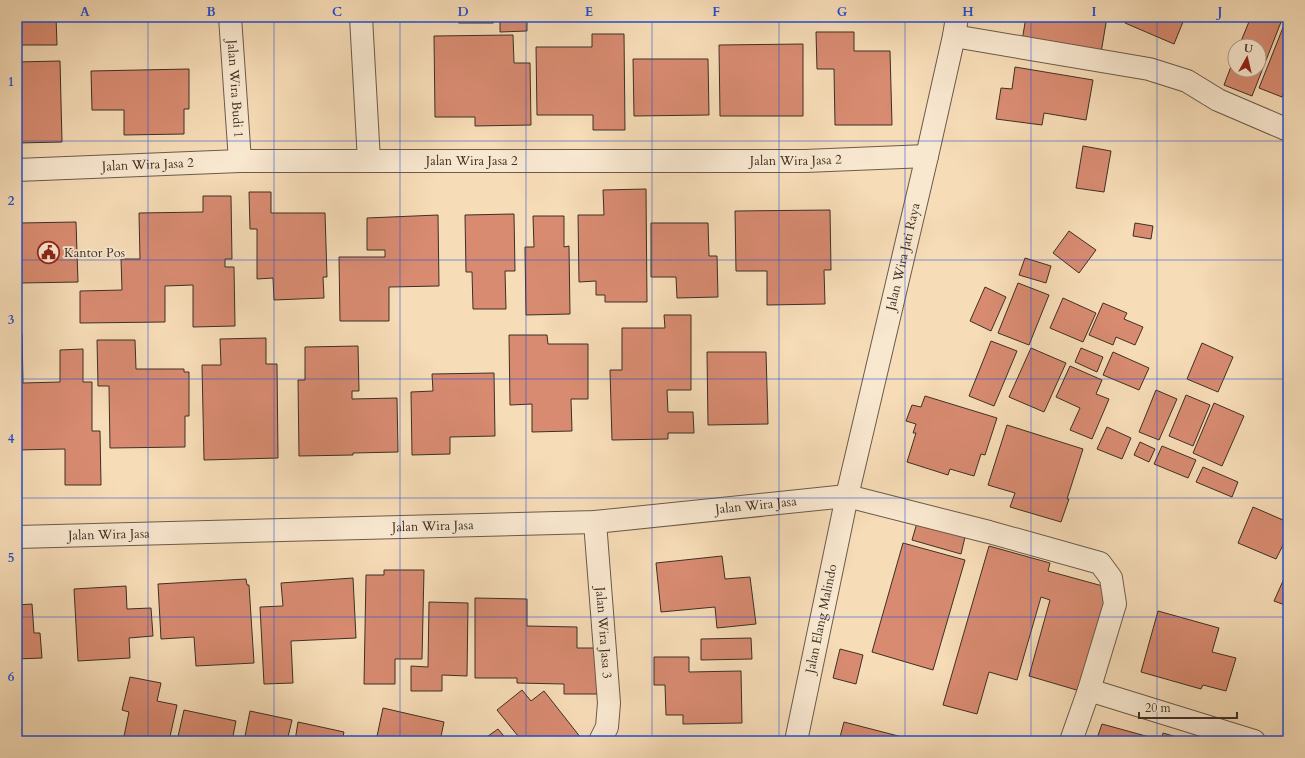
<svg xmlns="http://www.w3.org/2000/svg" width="1305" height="758" viewBox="0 0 1305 758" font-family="Cardo,serif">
  <rect width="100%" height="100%" fill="#f6dcb7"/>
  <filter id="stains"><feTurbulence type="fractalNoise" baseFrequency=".005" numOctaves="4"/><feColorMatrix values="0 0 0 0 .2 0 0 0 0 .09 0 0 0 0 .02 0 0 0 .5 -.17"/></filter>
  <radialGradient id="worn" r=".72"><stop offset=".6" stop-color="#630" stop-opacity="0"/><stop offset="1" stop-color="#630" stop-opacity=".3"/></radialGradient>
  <!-- building -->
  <g fill="#d88b71" stroke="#3d3024">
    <polygon points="17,17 56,17 57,45 17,45"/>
    <rect x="459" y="17" width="34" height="6"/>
    <polygon points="500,17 527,17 527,31 500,32"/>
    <rect x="552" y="17" width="69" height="1"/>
    <polygon points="721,17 790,17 790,18 721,19"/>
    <polygon points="1026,17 1107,17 1101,53 1022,41"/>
    <polygon points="1128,17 1185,17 1174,44 1125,23"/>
    <polygon points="1251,17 1283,17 1252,96 1224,85 1235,56 1235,70 1259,70 1259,46 1239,46"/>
    <polygon points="1284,25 1288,27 1288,81 1282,97 1259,88"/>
    <polygon points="816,32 854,32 854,51 890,51 892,125 835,125 834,69 817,69"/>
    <polygon points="592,34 624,34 625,130 593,130 593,115 537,115 536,47 592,47"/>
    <polygon points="513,35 514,63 530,63 531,125 475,126 475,117 435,117 434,36"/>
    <polygon points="803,44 803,116 720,116 719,45"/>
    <polygon points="633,59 708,59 709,115 634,116"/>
    <polygon points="60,61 62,142 17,143 17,62"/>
    <polygon points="1015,67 1093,80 1086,120 1044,113 1042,125 996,119 1001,88 1012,89"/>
    <polygon points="189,69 189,109 184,109 184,134 124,135 124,110 92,110 91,71"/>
    <polygon points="1083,146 1111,151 1104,192 1076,188"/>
    <polygon points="646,189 647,302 605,302 605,295 596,295 596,281 579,282 578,215 604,215 603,190"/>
    <polygon points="249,192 271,192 271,213 325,213 327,277 323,277 324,298 274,300 273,278 257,279 257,229 250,229"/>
    <polygon points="203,196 231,196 232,259 225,259 225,267 234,267 235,326 193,327 193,285 165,286 165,322 80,323 80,291 122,290 121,259 140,259 139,213 203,212"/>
    <polygon points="830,210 831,270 824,270 825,304 767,305 767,271 736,271 735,211"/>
    <polygon points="514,214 515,271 505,271 506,309 473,309 472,272 466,272 465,215"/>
    <polygon points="438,215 439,286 389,287 389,321 340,321 339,257 385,257 385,250 367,250 367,218"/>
    <polygon points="533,216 564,216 564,247 569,246 570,314 526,315 525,247 534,247"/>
    <polygon points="76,222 78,282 21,283 20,223"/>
    <polygon points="651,223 708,223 709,256 717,256 718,297 677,298 676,277 651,277"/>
    <polygon points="1135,223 1153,226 1151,239 1133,236"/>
    <polygon points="1069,231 1096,250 1079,273 1053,253"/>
    <polygon points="1025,258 1051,266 1046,283 1019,275"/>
    <polygon points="1018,283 1049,295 1029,345 998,333"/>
    <polygon points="985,287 1006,297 991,331 970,321"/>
    <polygon points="1063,298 1096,313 1083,342 1050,328"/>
    <polygon points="1103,303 1127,313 1124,319 1143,327 1135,345 1116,337 1113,345 1089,335"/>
    <polygon points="664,315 691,315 691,390 667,390 668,412 693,412 694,433 668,433 668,439 612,440 610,370 622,370 622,328 665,328"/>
    <polygon points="17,333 22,333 23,383 60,382 60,350 83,349 83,382 92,382 92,431 100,431 101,485 65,485 65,449 17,450"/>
    <polygon points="509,335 547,335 548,344 588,344 588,399 571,399 572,431 532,432 532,404 510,405"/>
    <polygon points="266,338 266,364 277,364 278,458 204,460 202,365 221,365 220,339"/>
    <polygon points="97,340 135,340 136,369 184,369 184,372 189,372 189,416 185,416 185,447 110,448 109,386 98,386"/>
    <polygon points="991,341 1017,351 994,406 969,396"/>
    <polygon points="1202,343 1233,357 1218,392 1187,379"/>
    <polygon points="358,346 359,391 352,391 352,399 397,398 398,452 353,453 353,455 299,456 298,380 305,380 305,347"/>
    <polygon points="1031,348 1066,363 1044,412 1009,397"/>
    <polygon points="1081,348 1103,357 1097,372 1075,362"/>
    <polygon points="707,352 766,352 768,424 708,425"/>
    <polygon points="1113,352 1149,368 1139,390 1103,375"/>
    <polygon points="1070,366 1102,380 1096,394 1109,399 1092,439 1070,430 1080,408 1056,397"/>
    <polygon points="494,373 495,436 450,437 450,454 412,455 411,392 433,391 432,374"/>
    <polygon points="1156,390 1177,399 1159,440 1139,432"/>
    <polygon points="1186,395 1210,405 1193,446 1169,436"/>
    <polygon points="925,396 997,418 985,455 981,454 974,476 950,469 948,475 907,462 916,433 913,433 916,424 906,421 912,405 921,407"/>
    <polygon points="1214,403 1244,416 1222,466 1193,453"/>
    <polygon points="1007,425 1083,449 1067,499 1069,499 1061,522 1010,507 1015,493 988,485"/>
    <polygon points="1107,427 1131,438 1122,459 1097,449"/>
    <polygon points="1140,442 1155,449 1149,462 1134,455"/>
    <polygon points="1162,446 1196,460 1188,478 1154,464"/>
    <polygon points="1203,467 1238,482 1232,497 1196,482"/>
    <polygon points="1253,507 1283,520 1284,518 1288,520 1288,545 1284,543 1276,559 1238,543"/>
    <polygon points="917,523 965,537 961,554 912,540"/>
    <polygon points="903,543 965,560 933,670 872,652"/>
    <polygon points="989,546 1050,563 1048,571 1110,588 1080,691 1029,676 1050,600 1041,597 1017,680 989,672 977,714 943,705"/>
    <polygon points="722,556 725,579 750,577 756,624 717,628 715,607 661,612 656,563"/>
    <polygon points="384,570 424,570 422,659 395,659 395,684 364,684 366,575 384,575"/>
    <polygon points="1287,572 1288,572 1288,606 1274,601"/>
    <polygon points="353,578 356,638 291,641 293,683 264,684 260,607 283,606 281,583"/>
    <polygon points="246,579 247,585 249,585 254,663 196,666 194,637 161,639 158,584"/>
    <polygon points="126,586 127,609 151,608 153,636 129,638 130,658 78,661 74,589"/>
    <polygon points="475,598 527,599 527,626 577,627 577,648 599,648 598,694 564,694 564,684 517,683 517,678 475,678"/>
    <polygon points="429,602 468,603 467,676 442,675 442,691 411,691 411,666 428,667"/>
    <polygon points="32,604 34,633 40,633 42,658 17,659 17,605"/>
    <polygon points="1158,611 1219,628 1212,652 1236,658 1226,691 1203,685 1201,689 1141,672"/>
    <polygon points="751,638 752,659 701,660 701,639"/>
    <polygon points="840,649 863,655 856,684 833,678"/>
    <polygon points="654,657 689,657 689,672 741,671 742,723 683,724 683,715 666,715 665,685 654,685"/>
    <polygon points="130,677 161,683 157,701 177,705 169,741 123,741 129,712 122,710"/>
    <polygon points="522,690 531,701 544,691 581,738 577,741 522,741 497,710"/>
    <polygon points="383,708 444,722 440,741 376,741"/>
    <polygon points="184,710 236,721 232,741 177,741"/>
    <polygon points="250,711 292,720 287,741 244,741"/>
    <polygon points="298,722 344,732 342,741 295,741"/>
    <polygon points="844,722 906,738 905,741 839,741"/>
    <polygon points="1102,724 1153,738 1152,741 1096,741"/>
    <polygon points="498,729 508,741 481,741"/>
    <polygon points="1163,733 1190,741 1161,741"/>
    <polygon points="351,736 376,741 350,741"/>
  </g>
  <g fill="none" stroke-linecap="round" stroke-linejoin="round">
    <defs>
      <g id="minor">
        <path id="s1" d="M 230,17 L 240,161"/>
        <polyline points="361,17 369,161"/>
        <polyline points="954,36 1149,69 1187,81 1218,100 1288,130"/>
        <path id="s2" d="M 17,170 L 240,161 L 805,161 L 927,156"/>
        <path id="s3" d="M 595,522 L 609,703 L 607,727 L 600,741"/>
        <path id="s4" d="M 17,537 L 595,522 L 847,496 L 989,532 L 1100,563 L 1111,578 L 1115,604 L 1089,690 L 1071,741"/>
        <polyline points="1089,690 1254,741"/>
        <path id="s5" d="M 796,741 L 847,496 L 927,156 L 954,36 L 957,17"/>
      </g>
    </defs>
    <!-- minor casing -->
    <use href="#minor" stroke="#6b5b49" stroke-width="24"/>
    <!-- minor -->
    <use href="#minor" stroke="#f9e8d0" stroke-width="22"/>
  </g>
  <!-- grid -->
  <path fill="none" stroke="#1d4ed8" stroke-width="1" stroke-opacity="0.55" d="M 148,17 L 148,741M 274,17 L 274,741M 400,17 L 400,741M 526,17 L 526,741M 652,17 L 652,741M 779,17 L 779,741M 905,17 L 905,741M 1031,17 L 1031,741M 1157,17 L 1157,741M 17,141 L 1288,141M 17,260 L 1288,260M 17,379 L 1288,379M 17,498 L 1288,498M 17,617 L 1288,617"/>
  <!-- icons -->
  <defs>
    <symbol id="civic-ring" viewBox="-11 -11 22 22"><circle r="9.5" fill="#f9e8d0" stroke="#8f2418" stroke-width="1.5"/><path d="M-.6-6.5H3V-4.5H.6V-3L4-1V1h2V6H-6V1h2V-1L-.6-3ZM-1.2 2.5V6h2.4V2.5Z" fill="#8f2418"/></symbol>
  </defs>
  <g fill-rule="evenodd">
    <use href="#civic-ring" x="36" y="240" width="25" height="25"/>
  </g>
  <g text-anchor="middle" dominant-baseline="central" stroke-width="3.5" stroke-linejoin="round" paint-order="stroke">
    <!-- street labels -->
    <g font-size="13" fill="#3d3024" stroke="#f9e8d0">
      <text stroke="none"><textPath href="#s1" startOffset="72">Jalan Wira Budi 1</textPath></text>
      <text stroke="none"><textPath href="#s2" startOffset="779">Jalan Wira Jasa 2</textPath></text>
      <text stroke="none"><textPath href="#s2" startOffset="455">Jalan Wira Jasa 2</textPath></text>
      <text stroke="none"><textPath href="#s2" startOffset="131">Jalan Wira Jasa 2</textPath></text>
      <text stroke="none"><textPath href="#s5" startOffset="496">Jalan Wira Jati Raya</textPath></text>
      <text stroke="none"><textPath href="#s4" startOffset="740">Jalan Wira Jasa</textPath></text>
      <text stroke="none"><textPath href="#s4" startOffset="416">Jalan Wira Jasa</textPath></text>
      <text stroke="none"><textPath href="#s4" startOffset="92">Jalan Wira Jasa</textPath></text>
      <text stroke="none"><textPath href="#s5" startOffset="125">Jalan Elang Malindo</textPath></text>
      <text stroke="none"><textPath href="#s3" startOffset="111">Jalan Wira Jasa 3</textPath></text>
    </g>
    <!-- poi labels -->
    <g font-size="13" fill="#3d3024" stroke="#f9e8d0" text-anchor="start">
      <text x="64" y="253">Kantor Pos</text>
    </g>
  </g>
  <!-- margin -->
  <rect width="1305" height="758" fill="none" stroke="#f6dcb7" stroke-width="44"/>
  <!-- north arrow -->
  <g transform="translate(1247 58) rotate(8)"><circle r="19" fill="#f9e8d0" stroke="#ae9e8b"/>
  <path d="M0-3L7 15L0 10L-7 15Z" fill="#8f2418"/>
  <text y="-6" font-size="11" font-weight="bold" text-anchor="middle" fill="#3d3024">U</text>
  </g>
  <!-- scale -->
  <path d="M1139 712v6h98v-6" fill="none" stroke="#3d3024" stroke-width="2"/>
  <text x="1145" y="712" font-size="12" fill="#3d3024" stroke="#f9e8d0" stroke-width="3" paint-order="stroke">20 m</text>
  <rect x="22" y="22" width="1261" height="714" fill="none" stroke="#1d4ed8" stroke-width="1.5"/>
  <g font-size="13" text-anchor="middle" font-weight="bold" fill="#1d4ed8">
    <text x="85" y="16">A</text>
    <text x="211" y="16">B</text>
    <text x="337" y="16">C</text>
    <text x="463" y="16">D</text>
    <text x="589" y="16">E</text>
    <text x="716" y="16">F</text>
    <text x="842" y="16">G</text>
    <text x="968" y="16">H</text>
    <text x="1094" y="16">I</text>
    <text x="1220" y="16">J</text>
    <text x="11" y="86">1</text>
    <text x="11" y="205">2</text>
    <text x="11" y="324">3</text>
    <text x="11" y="443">4</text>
    <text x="11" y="562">5</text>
    <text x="11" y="681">6</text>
  </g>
  <rect width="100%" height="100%" filter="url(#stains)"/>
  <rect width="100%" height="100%" fill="url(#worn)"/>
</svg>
